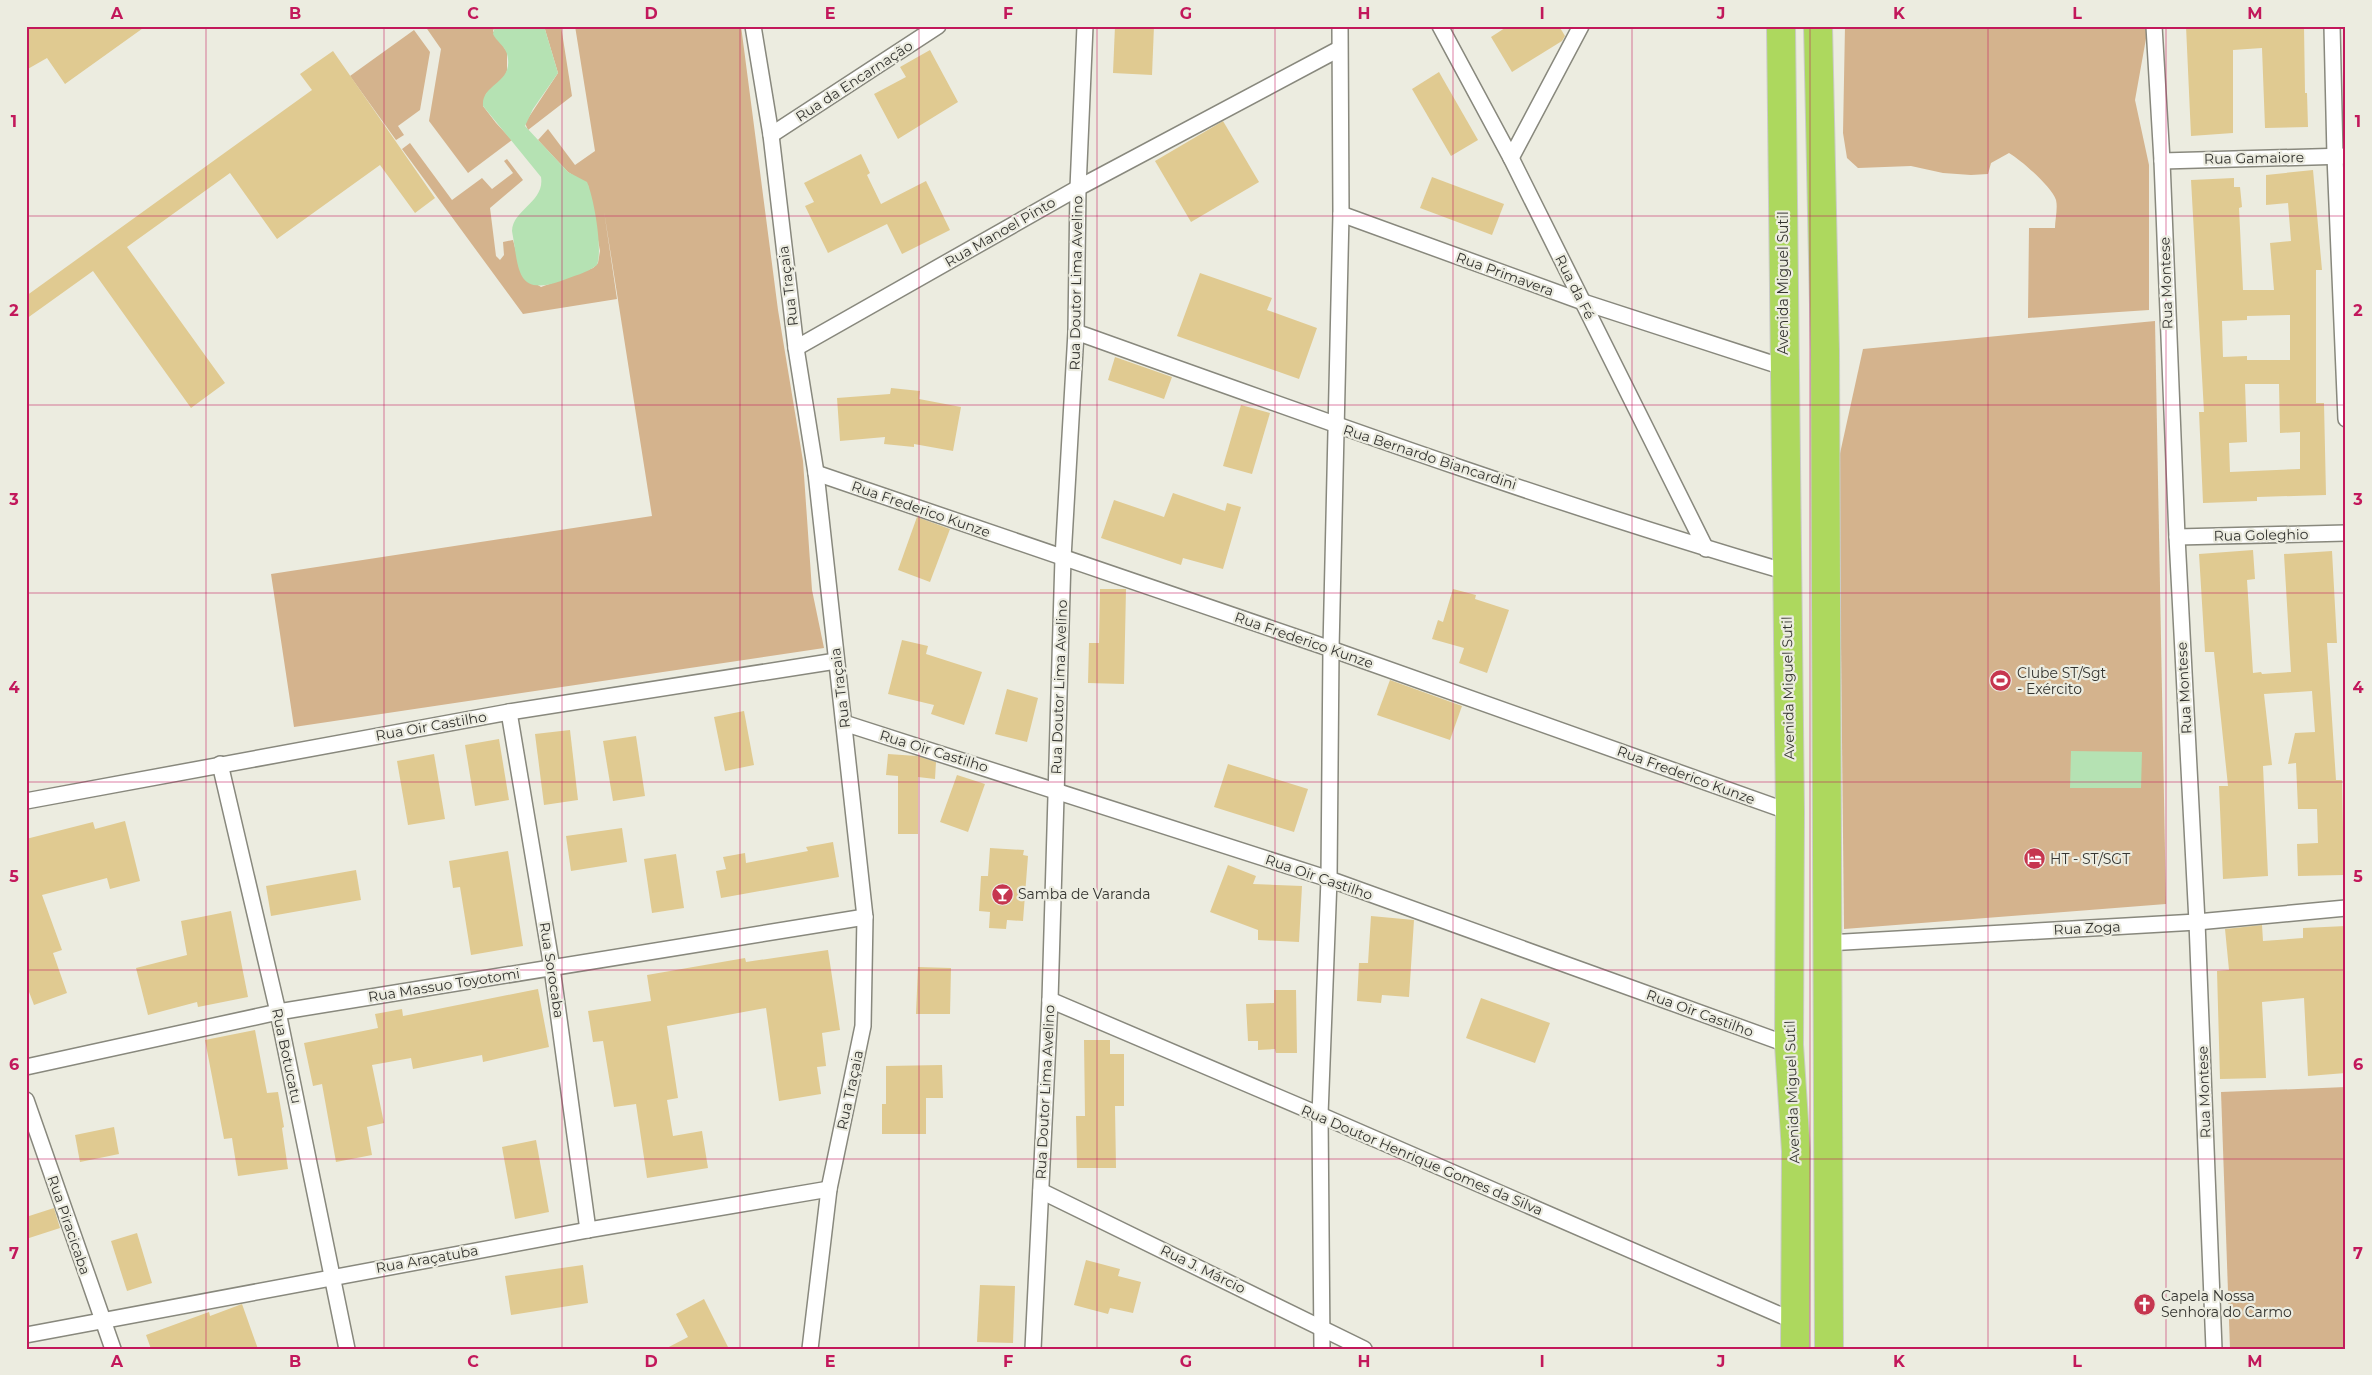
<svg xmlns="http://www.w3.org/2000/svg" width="2372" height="1375" viewBox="0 0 2372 1375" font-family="Montserrat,sans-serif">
  <rect width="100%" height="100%" fill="#ecece0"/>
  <!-- green -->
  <g fill="#d4b38d">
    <polygon points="425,26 495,26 493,31 507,52 507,71 505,76 486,94 483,106 496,123 512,140 468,173 429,121 441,49"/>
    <polygon points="544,26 561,26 572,96 528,130 525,123 558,73"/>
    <polygon points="575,26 741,26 778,310 803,461 812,590 824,648 294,727 271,574 652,516 604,211 617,299 523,314 402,149 410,143 452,200 482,178 492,189 513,173 504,161 507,159 523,180 490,208 496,256 500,260 504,255 503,242 513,240 522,275 541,287 593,268 598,263 600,251 588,185 568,172 538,140 548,129 575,165 595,151"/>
    <path d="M 1845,26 L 2145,26 L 2147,33 L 2135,100 L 2149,165 L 2149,310 L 2028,318 L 2029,228 L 2055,228 C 2055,220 2058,208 2056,200 C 2052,187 2021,160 2009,153 L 1991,163 L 1988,174 L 1971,175 L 1943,173 L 1911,166 L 1858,168 L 1847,158 L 1843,133 Z"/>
    <polygon points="414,30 430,52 420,110 398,126 404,135 396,140 350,76"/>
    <polygon points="2155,321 2166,904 1844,929 1839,458 1863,349"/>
    <polygon points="2346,1087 2346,1349 2230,1349 2221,1092"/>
  </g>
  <!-- water -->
  <g fill="#b5e2b3">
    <path d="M 495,26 L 544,26 L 558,73 L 533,109 L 525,126 L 568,172 L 587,182 C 594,198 603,250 597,265 C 587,273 573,276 561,281 C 515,297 519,268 512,231 C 513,209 545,202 541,177 L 483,106 C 481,83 515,84 507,54 C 505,46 496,41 493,34 Z"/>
    <polygon points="2071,751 2142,752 2141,788 2070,788"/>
  </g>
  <!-- building -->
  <g fill="#e0ca91" fill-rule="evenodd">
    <polygon points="26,26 146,26 65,84 47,58 26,70"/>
    <polygon points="1115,26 1154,26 1152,75 1113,73"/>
    <polygon points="1508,26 1559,26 1565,36 1562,41 1512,72 1491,37"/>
    <polygon points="2186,26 2304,26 2305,93 2307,93 2308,127 2265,128 2262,48 2233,50 2233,133 2191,136"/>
    <polygon points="930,50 958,102 898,139 874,94 906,77 900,67"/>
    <polygon points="333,51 435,198 415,213 380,165 277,239 230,173 127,247 225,383 191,408 93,271 26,319 26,296 312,90 300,74"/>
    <polygon points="1439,72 1478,140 1451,156 1412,89"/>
    <polygon points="1223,121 1259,182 1191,222 1155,161"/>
    <polygon points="861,154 870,173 867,175 881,204 926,181 950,230 902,254 887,224 828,253 805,206 814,202 804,183"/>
    <path d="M 2313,170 L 2322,270 L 2316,270 L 2316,403 L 2324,403 L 2326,495 L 2257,497 L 2257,501 L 2203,503 L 2199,412 L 2204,412 L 2191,180 L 2234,178 L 2234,187 L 2240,187 L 2242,207 L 2239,208 L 2243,290 L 2274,290 L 2270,243 L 2291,241 L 2288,203 L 2266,205 L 2266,175 ZM 2290,315 L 2290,360 L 2247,360 L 2247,356 L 2223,357 L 2222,321 L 2247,320 L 2247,316 ZM 2245,384 L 2279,384 L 2280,433 L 2300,432 L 2300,469 L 2230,472 L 2229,443 L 2247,442 Z"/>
    <polygon points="1432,177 1504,204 1492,235 1420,208"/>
    <polygon points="1200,273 1272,298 1267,310 1317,328 1299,379 1177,336"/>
    <polygon points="1115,357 1172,377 1164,399 1108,380"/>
    <polygon points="891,388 920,391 919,399 961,407 953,451 914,444 914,447 884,444 885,437 840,441 837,398 890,394"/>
    <polygon points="1241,405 1270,413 1252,474 1223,466"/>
    <polygon points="1173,493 1225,511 1227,503 1241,507 1223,569 1183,558 1181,565 1101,538 1114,500 1164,517"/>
    <polygon points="917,517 950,529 930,582 898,570"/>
    <polygon points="2253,550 2255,579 2247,580 2253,673 2261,672 2262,674 2291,672 2284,554 2332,551 2337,643 2327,643 2336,780 2342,780 2344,875 2298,876 2297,844 2318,843 2317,809 2298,809 2296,763 2288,764 2295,733 2315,732 2312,691 2264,694 2272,765 2263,766 2268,876 2223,879 2219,786 2228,786 2214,652 2205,652 2199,554"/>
    <polygon points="1100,589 1126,589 1124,684 1088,683 1089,643 1099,643"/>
    <polygon points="1453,589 1476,595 1475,599 1509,610 1487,673 1459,663 1464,648 1432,639 1438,620 1443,622"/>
    <polygon points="902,640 928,646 926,654 982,672 964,725 931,714 934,705 888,694"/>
    <polygon points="1390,680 1462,706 1450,740 1377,715"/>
    <polygon points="1007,689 1038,698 1027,742 995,734"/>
    <polygon points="744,711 754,765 725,771 714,717"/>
    <polygon points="570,730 578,800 544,805 535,734"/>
    <polygon points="636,736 645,796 613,801 603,741"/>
    <polygon points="499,739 509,800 475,806 465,745"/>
    <polygon points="434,754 445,819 408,825 397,761"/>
    <polygon points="888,754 917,756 936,762 935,779 918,777 918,834 898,834 898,776 886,775"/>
    <polygon points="1228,764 1308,789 1294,832 1214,807"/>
    <polygon points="957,775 985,784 968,832 940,822"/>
    <polygon points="125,821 140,881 110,889 107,878 42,895 62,950 53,953 67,993 34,1005 26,984 26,839 93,822 95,829"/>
    <polygon points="622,828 627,862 571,871 566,836"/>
    <polygon points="833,842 839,877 721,898 716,871 726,869 723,857 745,853 746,863 808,851 806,847"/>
    <polygon points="990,848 1024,850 1023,855 1028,856 1023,921 1007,920 1006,929 989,928 990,912 979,911 981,876 988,876"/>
    <polygon points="508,851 523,946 471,955 460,887 453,888 449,861"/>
    <polygon points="676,854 684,908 652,913 644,859"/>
    <polygon points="1228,865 1256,876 1253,884 1302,886 1299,942 1258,940 1258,930 1210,912"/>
    <polygon points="356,870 361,900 271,916 266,886"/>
    <polygon points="231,911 248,997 198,1007 197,1002 148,1015 136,968 187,955 181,921"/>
    <polygon points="1371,916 1414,920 1409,997 1382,995 1381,1003 1357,1001 1359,963 1368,963"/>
    <polygon points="2262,925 2263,941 2303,938 2303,928 2346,926 2346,1073 2308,1076 2304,998 2262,1002 2266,1078 2220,1079 2217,971 2229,970 2225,929"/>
    <polygon points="828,950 840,1030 822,1033 826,1066 817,1067 821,1094 779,1101 766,1008 667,1026 678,1098 667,1100 673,1136 702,1131 708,1168 647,1178 636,1104 614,1107 603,1041 593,1042 588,1011 651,1001 647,975 745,958 746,962"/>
    <polygon points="918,967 951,968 950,1014 916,1014"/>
    <polygon points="538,989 549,1047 483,1062 482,1055 413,1069 411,1058 372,1065 384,1123 367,1127 372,1155 336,1162 322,1084 313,1086 304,1043 378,1028 375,1014 402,1009 403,1016"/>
    <polygon points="1274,990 1296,990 1297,1053 1276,1053 1275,1049 1258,1050 1258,1041 1248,1041 1246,1004 1274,1003"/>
    <polygon points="1481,998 1550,1023 1535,1063 1466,1038"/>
    <polygon points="255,1030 267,1093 278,1092 284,1127 282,1128 288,1169 238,1176 232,1138 224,1139 205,1040"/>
    <polygon points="1084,1040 1110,1040 1110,1054 1124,1054 1124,1106 1115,1106 1116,1168 1077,1168 1076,1116 1085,1116"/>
    <polygon points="942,1065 943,1098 926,1098 926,1134 882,1134 882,1104 886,1104 886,1066"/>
    <polygon points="114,1127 119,1154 80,1162 75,1135"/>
    <polygon points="536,1140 549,1212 515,1219 502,1147"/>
    <polygon points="54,1208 60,1228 26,1239 26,1217"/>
    <polygon points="137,1233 152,1283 127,1291 111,1241"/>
    <polygon points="1086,1260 1120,1269 1118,1276 1141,1282 1133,1313 1110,1308 1108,1314 1074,1305"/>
    <polygon points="583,1265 588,1303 511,1315 505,1276"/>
    <polygon points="980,1285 1015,1286 1013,1343 977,1342"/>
    <polygon points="704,1299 729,1349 665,1349 688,1337 676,1314"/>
    <polygon points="242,1304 258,1349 151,1349 146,1335 209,1312 210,1316"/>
  </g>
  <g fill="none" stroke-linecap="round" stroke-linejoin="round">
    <defs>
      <g id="street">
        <polyline points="753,26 771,135 796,348 816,473 865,917 863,1026 829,1189 810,1349"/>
        <polyline points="1440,26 1511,158 1706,549"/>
        <polyline points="2154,26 2162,161 2177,537 2197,922 2214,1349"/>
        <polyline points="2332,26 2335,156 2346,419"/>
        <polyline points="771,135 938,26"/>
        <polyline points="1511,158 1581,26"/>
        <polyline points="2162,161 2346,156"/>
        <polyline points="1341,214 1583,302 1783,367"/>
        <path d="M 1076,332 C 1311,416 1547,502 1787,572"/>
        <polyline points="796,348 1078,188 1339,49"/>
        <polyline points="816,473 1331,649 1790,812"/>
        <polyline points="2177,537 2346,533"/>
        <polyline points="509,712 552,968 588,1230"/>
        <polyline points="844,723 1329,879 1789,1045"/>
        <polyline points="220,764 278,1012 347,1349"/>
        <polyline points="26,801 509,712 836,661"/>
        <polyline points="1827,943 2197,922 2346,908"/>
        <polyline points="1050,1000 1320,1115 1794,1321"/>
        <polyline points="26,1067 278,1012 865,917"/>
        <polyline points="26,1100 113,1349"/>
        <polyline points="1041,1191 1364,1349"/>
        <polyline points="26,1335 588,1230 829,1189"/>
        <polyline points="1033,1349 1050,1000 1063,558 1076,332 1078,188 1085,26"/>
        <polyline points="1322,1349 1320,1115 1329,879 1331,649 1341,214 1340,26"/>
      </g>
      <g id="highway">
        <polyline points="1781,26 1790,812 1789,1045 1796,1151 1795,1349"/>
        <polyline points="1818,26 1825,351 1829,1349"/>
      </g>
    </defs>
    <!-- street casing -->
    <use href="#street" stroke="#88887d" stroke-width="18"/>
    <!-- highway casing -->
    <use href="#highway" stroke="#cacac9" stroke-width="30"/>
    <!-- street -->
    <use href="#street" stroke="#fff" stroke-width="15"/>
    <!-- highway -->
    <use href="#highway" stroke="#add85e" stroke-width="28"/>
  </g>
  <!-- grid -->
  <path fill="none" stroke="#c2185b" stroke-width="1" stroke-opacity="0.55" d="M 206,26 L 206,1349M 384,26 L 384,1349M 562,26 L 562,1349M 740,26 L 740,1349M 919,26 L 919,1349M 1097,26 L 1097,1349M 1275,26 L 1275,1349M 1453,26 L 1453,1349M 1632,26 L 1632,1349M 1810,26 L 1810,1349M 1988,26 L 1988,1349M 2166,26 L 2166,1349M 26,216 L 2346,216M 26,405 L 2346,405M 26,593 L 2346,593M 26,782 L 2346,782M 26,970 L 2346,970M 26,1159 L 2346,1159"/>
  <!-- icons -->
  <defs>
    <symbol id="stadium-disc" viewBox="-11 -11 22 22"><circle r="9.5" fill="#c6364f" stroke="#ecece0"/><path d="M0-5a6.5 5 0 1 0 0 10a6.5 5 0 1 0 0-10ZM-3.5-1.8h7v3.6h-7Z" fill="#fff"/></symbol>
    <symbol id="hotel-disc" viewBox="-11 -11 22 22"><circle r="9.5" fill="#c6364f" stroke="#ecece0"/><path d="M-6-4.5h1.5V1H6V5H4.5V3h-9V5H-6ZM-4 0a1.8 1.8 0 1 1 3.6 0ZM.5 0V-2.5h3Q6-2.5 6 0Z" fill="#fff"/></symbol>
    <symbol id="bar-disc" viewBox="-11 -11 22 22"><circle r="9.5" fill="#c6364f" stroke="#ecece0"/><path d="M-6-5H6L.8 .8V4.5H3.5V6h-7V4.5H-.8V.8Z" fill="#fff"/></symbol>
    <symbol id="church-disc" viewBox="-11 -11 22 22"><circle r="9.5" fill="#c6364f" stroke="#ecece0"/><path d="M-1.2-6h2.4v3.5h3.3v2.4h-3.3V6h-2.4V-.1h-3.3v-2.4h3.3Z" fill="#fff"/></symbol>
  </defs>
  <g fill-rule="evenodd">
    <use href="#stadium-disc" x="1988" y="668" width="25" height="25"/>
    <use href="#hotel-disc" x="2022" y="846" width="25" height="25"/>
    <use href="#bar-disc" x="990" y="882" width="25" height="25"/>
    <use href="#church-disc" x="2132" y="1292" width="25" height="25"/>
  </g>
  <g text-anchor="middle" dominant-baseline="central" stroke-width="4.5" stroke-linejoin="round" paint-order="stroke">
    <!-- street labels -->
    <g font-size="14" fill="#343430" stroke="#ecece0">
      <text transform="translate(854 81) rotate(-33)">Rua da Encarnação</text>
      <text transform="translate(2254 158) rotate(-1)">Rua Gamaiore</text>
      <text transform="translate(1000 232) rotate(-30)">Rua Manoel Pinto</text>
      <text transform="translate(1505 274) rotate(20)">Rua Primavera</text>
      <text transform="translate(1076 283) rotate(-89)">Rua Doutor Lima Avelino</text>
      <text transform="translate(1783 283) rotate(-90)">Avenida Miguel Sutil</text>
      <text transform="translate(2166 283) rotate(-92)">Rua Montese</text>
      <text transform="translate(788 286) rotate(-97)">Rua Traçaia</text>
      <text transform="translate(1575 287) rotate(63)">Rua da Fé</text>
      <text transform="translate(1430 457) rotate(18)">Rua Bernardo Biancardini</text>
      <text transform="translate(921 509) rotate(19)">Rua Frederico Kunze</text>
      <text transform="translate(2261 535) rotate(-1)">Rua Goleghio</text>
      <text transform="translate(1304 640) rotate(19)">Rua Frederico Kunze</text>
      <text transform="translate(1059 687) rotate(-88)">Rua Doutor Lima Avelino</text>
      <text transform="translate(840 688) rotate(-97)">Rua Traçaia</text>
      <text transform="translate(1788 688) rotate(-91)">Avenida Miguel Sutil</text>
      <text transform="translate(2184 688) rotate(-93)">Rua Montese</text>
      <text transform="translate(431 726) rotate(-10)">Rua Oir Castilho</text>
      <text transform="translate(934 751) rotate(17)">Rua Oir Castilho</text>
      <text transform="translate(1686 775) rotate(20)">Rua Frederico Kunze</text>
      <text transform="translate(1319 877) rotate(19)">Rua Oir Castilho</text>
      <text transform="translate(2087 928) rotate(-3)">Rua Zoga</text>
      <text transform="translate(552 970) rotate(81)">Rua Sorocaba</text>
      <text transform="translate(444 985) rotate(-9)">Rua Massuo Toyotomi</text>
      <text transform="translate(1700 1013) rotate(20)">Rua Oir Castilho</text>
      <text transform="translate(287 1056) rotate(78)">Rua Botucatu</text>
      <text transform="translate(850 1090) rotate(-78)">Rua Traçaia</text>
      <text transform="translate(1045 1092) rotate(-87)">Rua Doutor Lima Avelino</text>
      <text transform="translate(1792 1092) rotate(-92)">Avenida Miguel Sutil</text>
      <text transform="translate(2204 1092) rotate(-92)">Rua Montese</text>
      <text transform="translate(1422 1160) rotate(23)">Rua Doutor Henrique Gomes da Silva</text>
      <text transform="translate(69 1225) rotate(71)">Rua Piracicaba</text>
      <text transform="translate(427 1259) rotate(-10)">Rua Araçatuba</text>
      <text transform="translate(1203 1269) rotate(26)">Rua J. Márcio</text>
    </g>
    <!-- poi labels -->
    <g font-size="14" fill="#343430" stroke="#ecece0" text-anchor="start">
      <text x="2017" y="673">Clube ST/Sgt<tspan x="2017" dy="16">- Exército</tspan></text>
      <text x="2050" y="859">HT - ST/SGT</text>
      <text x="1018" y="894">Samba de Varanda</text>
      <text x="2161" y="1296">Capela Nossa<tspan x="2161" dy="16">Senhora do Carmo</tspan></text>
    </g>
  </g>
  <!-- border -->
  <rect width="2372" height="1375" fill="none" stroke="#ecece0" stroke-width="55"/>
  <rect x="28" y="28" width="2316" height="1320" fill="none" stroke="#c2185b" stroke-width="2"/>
  <g font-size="16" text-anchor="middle" font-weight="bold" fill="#c2185b">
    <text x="117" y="19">A</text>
    <text x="295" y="19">B</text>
    <text x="473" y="19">C</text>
    <text x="651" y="19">D</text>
    <text x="830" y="19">E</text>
    <text x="1008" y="19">F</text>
    <text x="1186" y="19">G</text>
    <text x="1364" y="19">H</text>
    <text x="1542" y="19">I</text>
    <text x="1721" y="19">J</text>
    <text x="1899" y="19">K</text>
    <text x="2077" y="19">L</text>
    <text x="2255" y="19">M</text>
    <text x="14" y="127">1</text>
    <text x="2358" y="127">1</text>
    <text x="14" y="316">2</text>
    <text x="2358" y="316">2</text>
    <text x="14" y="505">3</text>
    <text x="2358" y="505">3</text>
    <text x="14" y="693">4</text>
    <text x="2358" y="693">4</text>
    <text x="14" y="882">5</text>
    <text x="2358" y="882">5</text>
    <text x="14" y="1070">6</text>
    <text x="2358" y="1070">6</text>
    <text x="14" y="1259">7</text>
    <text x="2358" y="1259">7</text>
    <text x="117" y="1367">A</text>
    <text x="295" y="1367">B</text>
    <text x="473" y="1367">C</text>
    <text x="651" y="1367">D</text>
    <text x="830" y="1367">E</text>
    <text x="1008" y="1367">F</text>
    <text x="1186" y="1367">G</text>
    <text x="1364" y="1367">H</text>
    <text x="1542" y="1367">I</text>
    <text x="1721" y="1367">J</text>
    <text x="1899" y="1367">K</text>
    <text x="2077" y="1367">L</text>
    <text x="2255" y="1367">M</text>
  </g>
</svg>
